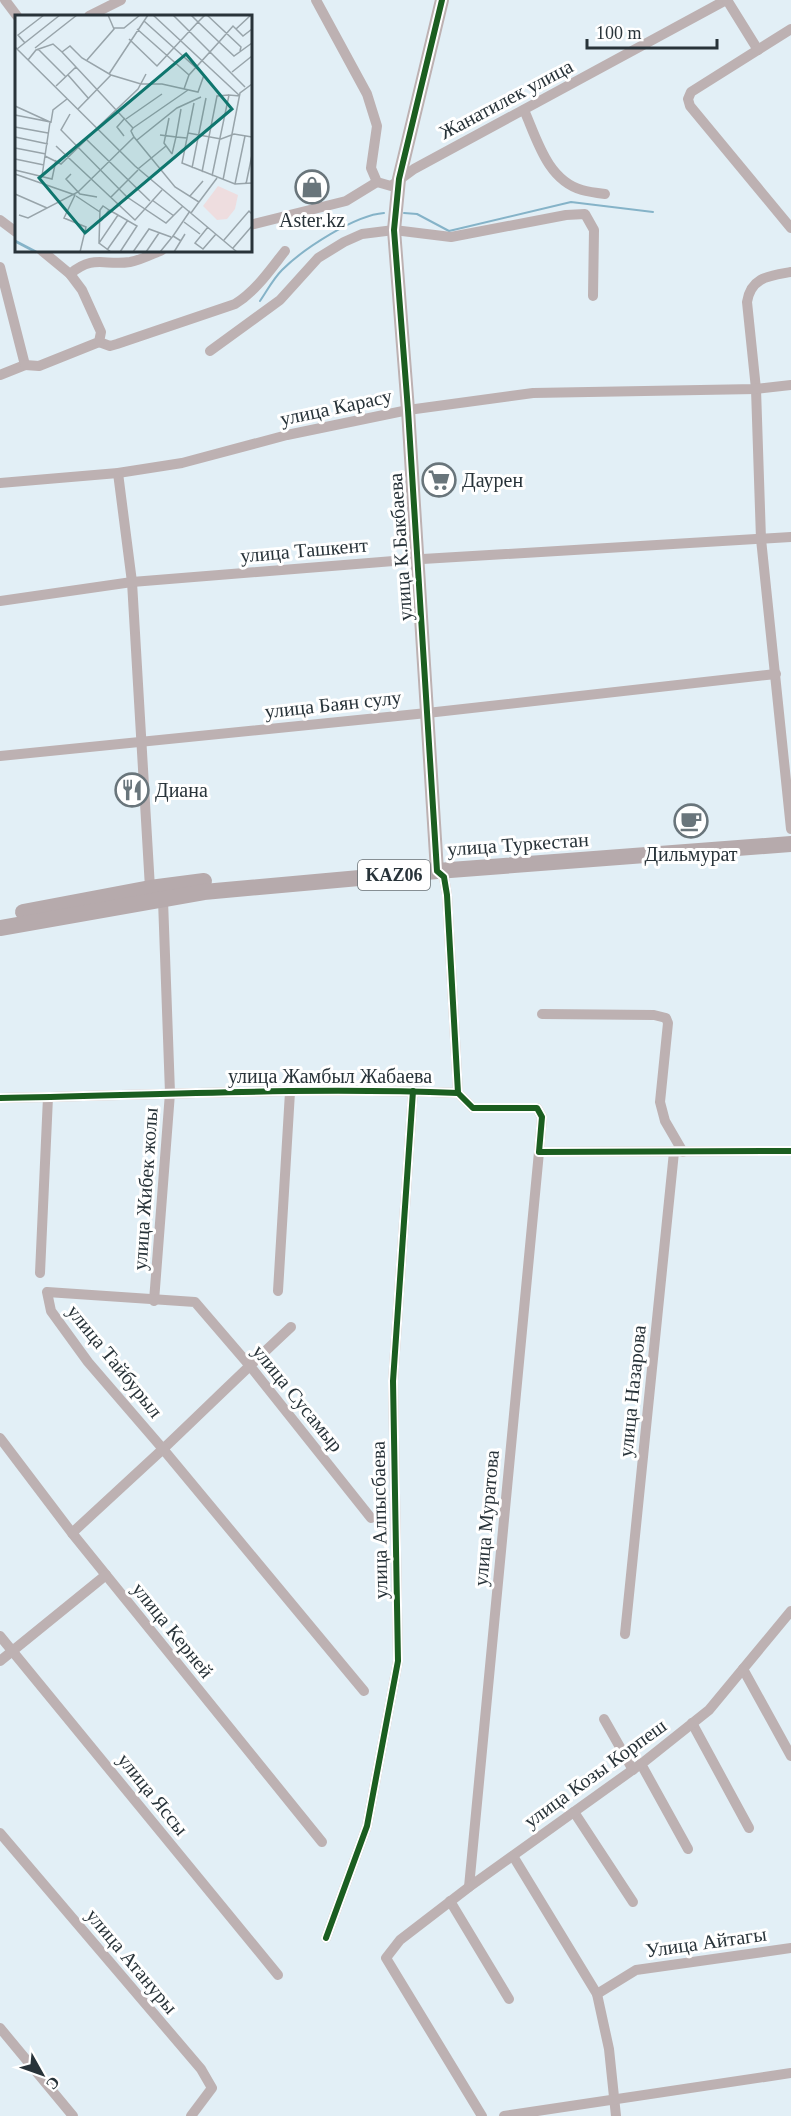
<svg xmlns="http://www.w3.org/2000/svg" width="791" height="2116" viewBox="0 0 791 2116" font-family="'Times New Roman',serif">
  <rect width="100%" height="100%" fill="#e2eff6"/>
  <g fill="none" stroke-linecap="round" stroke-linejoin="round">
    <!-- stream -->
    <g stroke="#85b3c8" stroke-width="2">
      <polyline points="404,213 417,214 449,231 571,202 653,212"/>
      <path d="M 260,301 C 267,291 273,279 282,270 C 303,249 355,215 384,213"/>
    </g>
    <!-- minor -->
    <g stroke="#bdb1b2" stroke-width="10">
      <polyline points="5,0 17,16"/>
      <polyline points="316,0 367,94 377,126 371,168 377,182 391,186 414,169 726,0"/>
      <polyline points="727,0 758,50"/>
      <polyline points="89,16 121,0"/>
      <polyline points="791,29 691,92 688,99 690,106 791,228"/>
      <path d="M 524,110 C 537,139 547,180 582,190 C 589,192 597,193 605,194"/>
      <polyline points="0,220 16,232"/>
      <polyline points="250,225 346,201 377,182"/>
      <polyline points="0,267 25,365 0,375"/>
      <path d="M 791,272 C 769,276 751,277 747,302 L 756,389 L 761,539 L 791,829"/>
      <path d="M 70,274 C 94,254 104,266 130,262 C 141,260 152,254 162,250"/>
      <path d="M 99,342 L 110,346 L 117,344 L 235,304 C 256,291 270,270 285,251"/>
      <polyline points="210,351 280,300 318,258 344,242 362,234 394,230 451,237 566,215 585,214 594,230 593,296"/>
      <polyline points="25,365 39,366 99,342 101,332 82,290 70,274 41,250"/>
      <polyline points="118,473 132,582 150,888"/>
      <polyline points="0,483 118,473 182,463 287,435 408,410 533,393 756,389 791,385"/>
      <polyline points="0,601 132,582 406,560 791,537"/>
      <polyline points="0,756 427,713 776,674"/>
      <polyline points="437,871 444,877 447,895 458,1093"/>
      <polyline points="542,1014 654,1015 666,1018 668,1023 660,1102 665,1121 683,1152"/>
      <path d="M 0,1098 C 153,1095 306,1087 458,1093 L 473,1108 L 537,1108 L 542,1117 L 539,1152 L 791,1151"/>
      <polyline points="40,1273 48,1097"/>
      <polyline points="278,1291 290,1092"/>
      <polyline points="154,1301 170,1093 163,900"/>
      <path d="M 291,1327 C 248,1367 206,1408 163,1449 L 88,1362 L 51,1311 L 47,1292 L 195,1302 L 250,1366 L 371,1518"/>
      <polyline points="0,1438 72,1533 322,1842"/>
      <polyline points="72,1533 163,1449 364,1691"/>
      <polyline points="625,1634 674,1152"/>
      <polyline points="0,1636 278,1975"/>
      <polyline points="0,1661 106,1575"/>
      <polyline points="743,1669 791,1756"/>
      <polyline points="604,1719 633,1770"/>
      <polyline points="692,1723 749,1828"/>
      <polyline points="641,1764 688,1849"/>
      <polyline points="574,1812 633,1902"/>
      <polyline points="0,1833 201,2069 212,2088 191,2116"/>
      <polyline points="513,1856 597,1994 609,2049 616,2116"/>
      <polyline points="469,1887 539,1152"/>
      <polyline points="450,1901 509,1999"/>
      <polyline points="326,1938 367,1826 398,1661 393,1381 413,1091"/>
      <polyline points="597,1994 636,1970 791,1948"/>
      <polyline points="0,2028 73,2116"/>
      <polyline points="482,2116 386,1958 400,1940 469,1887 645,1761 709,1710 791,1611"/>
      <polyline points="504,2116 791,2073"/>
    </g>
    <!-- tertiary -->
    <polyline stroke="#bdb1b2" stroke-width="14" points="437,871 408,410 394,230 399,179 442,0"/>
    <!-- trunk -->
    <g stroke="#b6aaac" stroke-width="16">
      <polyline points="23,912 150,888 204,881"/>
      <polyline points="0,928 204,892 437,871 791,844"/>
    </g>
    <defs>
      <g id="cycleway">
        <polyline points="442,0 399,179 394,230 408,410 437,871 444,877 447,895 458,1093"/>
        <path d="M 0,1098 C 153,1095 306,1087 458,1093 L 473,1108 L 537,1108 L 542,1117 L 539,1152 L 791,1151"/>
        <polyline points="326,1938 367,1826 398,1661 393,1381 413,1091"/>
      </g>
    </defs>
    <!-- cycleway casing -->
    <use href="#cycleway" stroke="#fff" stroke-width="10"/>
    <!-- cycleway -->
    <use href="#cycleway" stroke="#1b5e20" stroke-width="6"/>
  </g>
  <!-- icons -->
  <defs>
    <symbol id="shop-ring" viewBox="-11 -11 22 22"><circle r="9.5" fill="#fff" stroke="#69757b" stroke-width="1.5"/><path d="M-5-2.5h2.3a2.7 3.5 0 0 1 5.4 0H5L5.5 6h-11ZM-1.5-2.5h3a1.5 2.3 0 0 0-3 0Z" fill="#69757b"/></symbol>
    <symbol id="supermarket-ring" viewBox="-11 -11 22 22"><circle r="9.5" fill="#fff" stroke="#69757b" stroke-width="1.5"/><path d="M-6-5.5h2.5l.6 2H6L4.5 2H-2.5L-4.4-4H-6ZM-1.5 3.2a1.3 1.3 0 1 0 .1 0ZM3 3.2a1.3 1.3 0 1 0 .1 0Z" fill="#69757b"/></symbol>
    <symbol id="restaurant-ring" viewBox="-11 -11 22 22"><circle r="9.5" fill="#fff" stroke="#69757b" stroke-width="1.5"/><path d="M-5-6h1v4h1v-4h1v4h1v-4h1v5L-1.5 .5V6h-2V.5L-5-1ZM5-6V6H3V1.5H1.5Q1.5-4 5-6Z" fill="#69757b"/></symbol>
    <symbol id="cafe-ring" viewBox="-11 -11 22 22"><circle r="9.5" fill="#fff" stroke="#69757b" stroke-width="1.5"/><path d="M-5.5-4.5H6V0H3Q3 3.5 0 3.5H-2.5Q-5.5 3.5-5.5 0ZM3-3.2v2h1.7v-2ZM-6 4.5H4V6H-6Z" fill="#69757b"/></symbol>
  </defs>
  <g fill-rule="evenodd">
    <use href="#shop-ring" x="293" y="168" width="38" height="38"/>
    <use href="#supermarket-ring" x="420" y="461" width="38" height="38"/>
    <use href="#restaurant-ring" x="113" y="771" width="38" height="38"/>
    <use href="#cafe-ring" x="672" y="802" width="38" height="38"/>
  </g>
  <g text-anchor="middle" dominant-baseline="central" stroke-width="6" stroke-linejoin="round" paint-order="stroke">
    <!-- shield labels -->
    <rect fill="#fff" stroke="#687074" stroke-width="1.5" x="358" y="860" width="72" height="30" rx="4.5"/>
    <g font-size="18" font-weight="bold" fill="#283339">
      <text x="394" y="875">KАZ06</text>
    </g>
    <!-- street labels -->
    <g font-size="20" fill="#283339" stroke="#fff">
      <text transform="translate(506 99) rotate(-28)">Жанатилек улица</text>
      <text transform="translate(336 407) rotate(-12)">улица Карасу</text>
      <text transform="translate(400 547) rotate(-94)">улица К.Бакбаева</text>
      <text transform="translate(304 550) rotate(-5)">улица Ташкент</text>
      <text transform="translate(333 704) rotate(-6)">улица Баян сулу</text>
      <text transform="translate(518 844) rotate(-4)">улица Туркестан</text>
      <text x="330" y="1076">улица Жамбыл Жабаева</text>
      <text transform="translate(145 1189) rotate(-86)">улица Жибек жолы</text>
      <text transform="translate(115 1361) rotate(51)">улица Тайбурыл</text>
      <text transform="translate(632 1391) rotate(-84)">улица Назарова</text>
      <text transform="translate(298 1398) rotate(51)">улица Сусамыр</text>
      <text transform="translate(486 1518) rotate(-85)">улица Муратова</text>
      <text transform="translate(379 1520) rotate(-91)">улица Алпысбаева</text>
      <text transform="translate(173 1630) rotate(51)">улица Керней</text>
      <text transform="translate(595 1773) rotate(-36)">улица Козы Корпеш</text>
      <text transform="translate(153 1794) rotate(51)">улица Яссы</text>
      <text transform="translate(706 1942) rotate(-8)">Улица Айтагы</text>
      <text transform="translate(132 1961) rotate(50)">улица Атануры</text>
    </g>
    <!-- poi labels -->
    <g font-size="20" fill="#283339" stroke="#fff">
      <text x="312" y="220">Aster.kz</text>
      <text x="462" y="480" text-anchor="start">Даурен</text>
      <text x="155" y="790" text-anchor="start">Диана</text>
      <text x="691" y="854">Дильмурат</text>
    </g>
  </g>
  <!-- overview -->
  <g transform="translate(15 15)">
    <rect width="237" height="237" fill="#e2eff6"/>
    <path d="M 203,171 L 223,180 L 220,194 L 212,204 L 202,205 L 188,191 Z" fill="#eedddf"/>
    <path fill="none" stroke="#85b3c8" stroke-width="3" d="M 0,226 L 21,237"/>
    <path fill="none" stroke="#98a4aa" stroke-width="1.5" d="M 138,0 L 225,81M 158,0 L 230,72M 192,0 L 226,32 L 225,36M 236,0 L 221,14 L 218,11 L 204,27 L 219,41 L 237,28M 99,13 L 109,13 L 125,0M 122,14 L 174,60M 221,14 L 228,21 L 237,14M 114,24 L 142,51 L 183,7 L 176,0M 10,28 L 3,20 L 29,0M 0,32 L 120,151 L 222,237M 20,33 L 62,0M 2,34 L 45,0M 23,34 L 51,62M 47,37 L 55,31 L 67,43 L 96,60 L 126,69 L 147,69 L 183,77 L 189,60 L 129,6M 13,45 L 21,35 L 38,29 L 47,37 L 118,113 L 116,116 L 119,122 L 160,172 L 184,187 L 176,198M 72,45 L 99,14 L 93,0M 217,57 L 237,41M 94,59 L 133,0M 53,60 L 74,84M 41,71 L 61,52M 169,74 L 174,60 L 204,27 L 183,7 L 190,0M 179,88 L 167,148 L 220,169 L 237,168M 0,91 L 35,107 L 27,161M 63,94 L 96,60M 166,94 L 161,122 L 172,123M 55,99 L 46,115 L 112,182 L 151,208 L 168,191M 0,100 L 36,107 L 38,95 L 52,84M 154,103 L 149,128 L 157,139M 111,104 L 147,79M 0,112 L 33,118M 82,113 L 123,74 L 131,59M 118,113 L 173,75M 173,118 L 206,124 L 219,119 L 237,122M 145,120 L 161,122 L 157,139M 109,121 L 102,112 L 110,103M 0,122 L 33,129M 71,124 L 135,186M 122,125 L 162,93 L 186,82M 41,131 L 120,205 L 147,175M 0,133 L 31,139M 30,141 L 46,149 L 82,114M 0,144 L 29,150M 177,153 L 191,83M 123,154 L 151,131M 0,155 L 37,164 L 41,145M 187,157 L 202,81 L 214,80M 0,159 L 60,180 L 49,203 L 71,212 L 65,237M 56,159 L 51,164 L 65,179 L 82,182M 197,161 L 214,80 L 225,81M 208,165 L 225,78 L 237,69M 220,169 L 230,121M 231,169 L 237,140M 0,179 L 32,193M 61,181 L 85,197M 175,181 L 188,166M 96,182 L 123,155M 137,185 L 159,201M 184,187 L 202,163M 4,200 L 13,203 L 63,177 L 119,122M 86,206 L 94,195 L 103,200M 169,207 L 185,219M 193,212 L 180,228 L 188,234 L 201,219M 209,225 L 234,196 L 237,199M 166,226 L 158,221 L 175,196M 84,228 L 85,195 L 88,191 L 94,195M 218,233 L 237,211M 92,235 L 113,205M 96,237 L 84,228 L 103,200 L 122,211 L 105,237M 118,237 L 134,214 L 156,222M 131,237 L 144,218M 145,237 L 158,221M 159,237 L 170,219"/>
    <path fill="#0f766e" fill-opacity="0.15" stroke="#0f766e" stroke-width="3" d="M 171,39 L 217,94 L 70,218 L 24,163 Z"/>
    <rect width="237" height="237" fill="none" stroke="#283339" stroke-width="3"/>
  </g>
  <!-- north arrow -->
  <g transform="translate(42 2074) rotate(130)" stroke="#ffffff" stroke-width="4.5" paint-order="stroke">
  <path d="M0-4.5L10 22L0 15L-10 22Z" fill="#283339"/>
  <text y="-9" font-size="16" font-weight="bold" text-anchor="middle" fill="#283339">С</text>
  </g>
  <!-- scale -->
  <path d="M587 39v9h130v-9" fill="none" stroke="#283339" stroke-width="3"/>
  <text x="596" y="39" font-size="18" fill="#283339" stroke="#ffffff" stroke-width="4.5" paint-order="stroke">100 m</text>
</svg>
